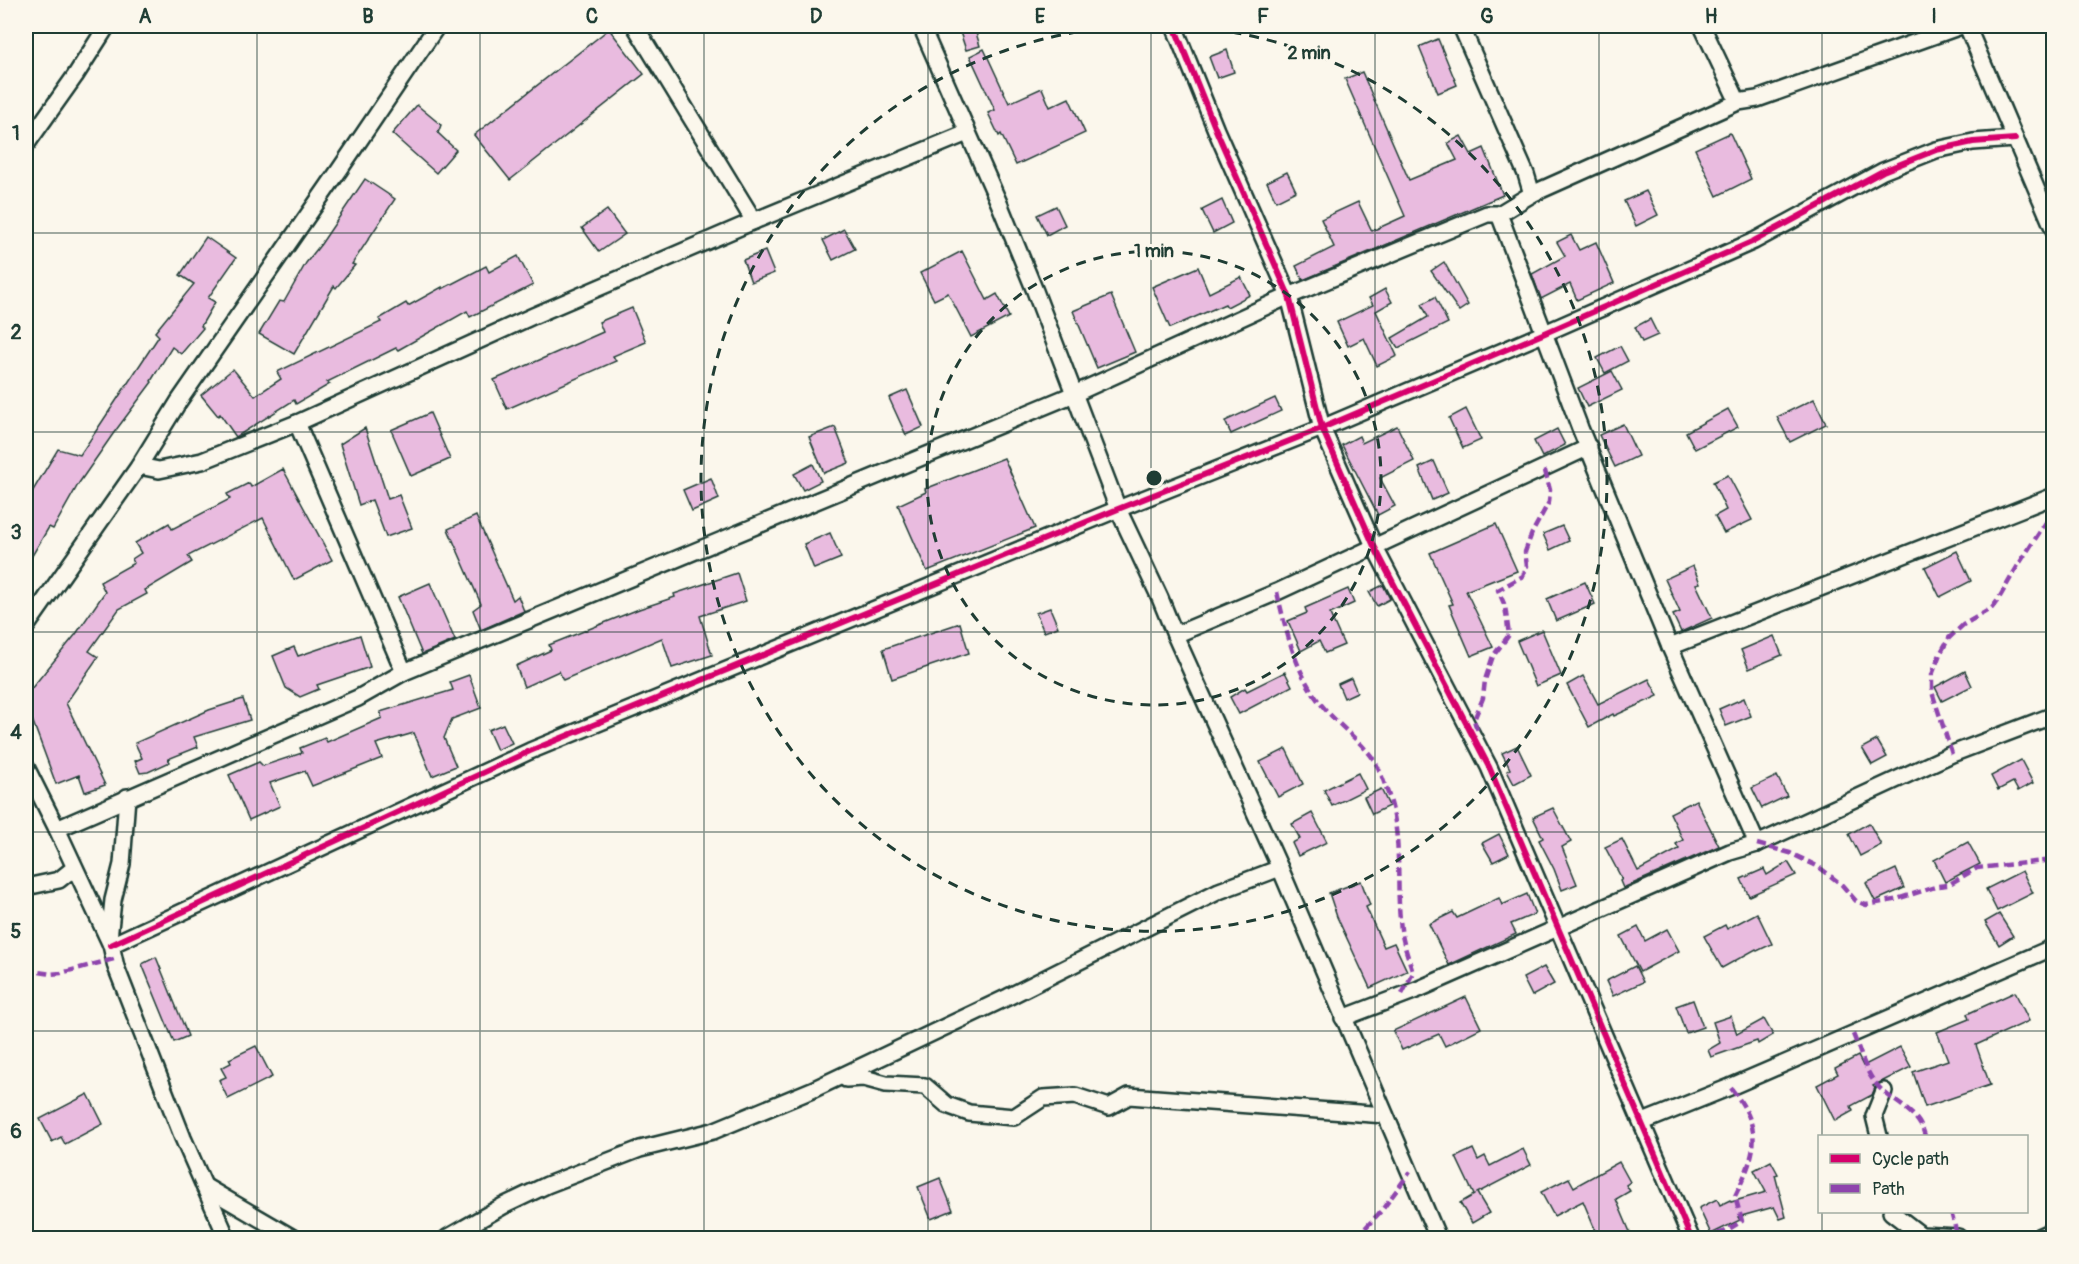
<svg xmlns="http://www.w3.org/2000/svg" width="2079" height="1264" viewBox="0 0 2079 1264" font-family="Pangolin,sans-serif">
  <rect width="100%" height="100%" fill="#fbf7ec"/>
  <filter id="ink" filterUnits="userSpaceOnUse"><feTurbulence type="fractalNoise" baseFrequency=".0167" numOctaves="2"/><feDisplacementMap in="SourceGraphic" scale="12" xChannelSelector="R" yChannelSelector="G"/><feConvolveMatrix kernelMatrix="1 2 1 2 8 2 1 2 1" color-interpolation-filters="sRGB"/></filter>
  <g filter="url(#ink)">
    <!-- building -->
    <g fill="#e9bbdf" stroke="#1f3d34" stroke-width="1.5">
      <polygon points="958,26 974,26 980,46 966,50"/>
      <polygon points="609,29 644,74 510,180 474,135"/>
      <polygon points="1438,39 1457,85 1438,93 1419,47"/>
      <polygon points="984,49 1009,103 1042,88 1050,107 1069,98 1085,133 1016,165 1001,134 999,136 988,113 995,110 970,56"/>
      <polygon points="1227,50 1234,72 1217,78 1209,57"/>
      <polygon points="1362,72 1409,180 1457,160 1448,143 1461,136 1471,154 1484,148 1503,195 1303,280 1296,266 1334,247 1321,219 1358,202 1372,231 1405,216 1345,79"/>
      <polygon points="417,105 441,125 438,133 456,150 436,173 392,134"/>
      <polygon points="1730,133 1751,179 1717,196 1695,149"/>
      <polygon points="1287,172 1296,191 1276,201 1267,182"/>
      <polygon points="365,179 395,199 352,264 355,265 336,288 334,286 294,354 259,334 279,301 284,302 306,263 321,244"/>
      <polygon points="1646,191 1658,215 1636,226 1624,201"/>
      <polygon points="1222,200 1232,223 1213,233 1202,210"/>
      <polygon points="1056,206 1065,225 1047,235 1037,215"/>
      <polygon points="607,210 625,234 599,252 582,228"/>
      <polygon points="844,229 855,249 833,260 823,240"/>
      <polygon points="1571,235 1579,250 1596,242 1614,283 1577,300 1570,284 1541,299 1532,274 1565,256 1557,242"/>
      <polygon points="206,237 236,258 208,298 215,302 201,326 203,328 181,354 172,347 151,381 152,382 113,434 79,483 53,529 49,527 26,566 26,502 58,449 80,455 100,425 159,336 155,332 194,284 180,275"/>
      <polygon points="765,251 774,273 751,282 743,260"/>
      <polygon points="962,251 987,300 997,294 1009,317 971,337 948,293 934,300 920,273"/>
      <polygon points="518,256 533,285 470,317 467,311 398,350 396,348 327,382 330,384 296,404 294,400 236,437 220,414 218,416 201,395 233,369 255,396 281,379 277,372 381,322 379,319 406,303 408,306 442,287 442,289 486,266 489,272"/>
      <polygon points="1444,262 1468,305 1459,311 1431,271"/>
      <polygon points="1198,267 1209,293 1241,277 1250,295 1227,307 1225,304 1170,328 1152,287"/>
      <polygon points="1385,289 1392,302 1376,311 1397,356 1377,366 1364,338 1348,346 1337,322 1373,305 1369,298"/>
      <polygon points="1111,295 1135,352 1097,368 1073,311"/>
      <polygon points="1435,297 1448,323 1398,348 1392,338 1428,317 1422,304"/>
      <polygon points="632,308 646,342 613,356 616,361 507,409 494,380 603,332 599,322"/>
      <polygon points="1650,319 1658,335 1642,342 1635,327"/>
      <polygon points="1620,346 1628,361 1605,373 1597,358"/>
      <polygon points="1612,371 1622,390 1587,407 1578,388"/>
      <polygon points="907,390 923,427 906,435 889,398"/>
      <polygon points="1275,398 1281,411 1231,434 1225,421"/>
      <polygon points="1814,399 1826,424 1790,442 1777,417"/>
      <polygon points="1466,409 1481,440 1463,448 1449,418"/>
      <polygon points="1728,409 1738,427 1695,449 1686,432"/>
      <polygon points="430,413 450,459 411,476 391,430"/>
      <polygon points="1623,424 1638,456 1615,467 1599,435"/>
      <polygon points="1397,426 1414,461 1380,478 1395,506 1378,515 1342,445 1359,436 1362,443"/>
      <polygon points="835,427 849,463 824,473 809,437"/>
      <polygon points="365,428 388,499 399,495 412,528 386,537 372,500 359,505 340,444"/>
      <polygon points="1557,429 1565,445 1542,457 1534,441"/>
      <polygon points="1004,458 1035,528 927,571 898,505 926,492 925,489"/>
      <polygon points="1434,461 1448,493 1432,500 1419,468"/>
      <polygon points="813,464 821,481 803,490 794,474"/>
      <polygon points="283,469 332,560 294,580 263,518 188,556 192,562 145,590 147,594 119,609 89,651 98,657 66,703 105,785 85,792 79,775 56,784 26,703 26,695 76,634 105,592 100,582 134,563 132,559 141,553 135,543 169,523 172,529 230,499 227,494 249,483 251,487"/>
      <polygon points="1728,475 1752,520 1724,533 1715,516 1726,510 1713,482"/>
      <polygon points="711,478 719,499 692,511 683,490"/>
      <polygon points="476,516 513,600 518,596 524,611 481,630 473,610 481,604 448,529"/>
      <polygon points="1496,524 1517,571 1466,591 1493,647 1471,656 1449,605 1453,604 1430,553"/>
      <polygon points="1562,526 1569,541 1550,550 1543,534"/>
      <polygon points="830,533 841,558 814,569 804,544"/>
      <polygon points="1957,551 1971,581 1940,597 1925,567"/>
      <polygon points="1693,566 1700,583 1696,584 1712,618 1681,632 1673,615 1680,612 1665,579"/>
      <polygon points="737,573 746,601 700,616 712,655 672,668 662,638 563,680 559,671 524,687 516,666 551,650 549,645 639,609 675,597 674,594"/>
      <polygon points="1585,582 1595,604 1556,621 1547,599"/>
      <polygon points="430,583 455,640 422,654 398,597"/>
      <polygon points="1383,585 1390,599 1377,606 1369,592"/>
      <polygon points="1348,589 1354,603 1330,614 1344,645 1325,653 1319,641 1301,651 1288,621 1307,613 1305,608"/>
      <polygon points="1050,608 1058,627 1044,632 1036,613"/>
      <polygon points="960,623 969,653 892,679 883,649"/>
      <polygon points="1542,630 1561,675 1536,686 1517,641"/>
      <polygon points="360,635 370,667 317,685 319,689 300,697 286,688 273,656 294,647 298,656"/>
      <polygon points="1774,636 1782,655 1749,669 1741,650"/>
      <polygon points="1965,671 1972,686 1942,701 1935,687"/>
      <polygon points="1285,672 1292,686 1239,714 1230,697 1245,688 1247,691"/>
      <polygon points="469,675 481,708 452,719 444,738 456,766 432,776 414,733 376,744 382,758 312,786 305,771 270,783 280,806 249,820 229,775 259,762 263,766 302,753 300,748 325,738 327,742 382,718 380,712 453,690 450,682"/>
      <polygon points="1583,676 1598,704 1649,679 1658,696 1614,716 1613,714 1589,727 1567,685"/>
      <polygon points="1351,678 1357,692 1344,698 1338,684"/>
      <polygon points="1744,698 1751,716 1726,726 1719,709"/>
      <polygon points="243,699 250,720 194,737 198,747 168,759 170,762 148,772 140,773 135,761 142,758 135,743 209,710"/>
      <polygon points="503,724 512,743 497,750 488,730"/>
      <polygon points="1877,740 1887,757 1872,765 1862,748"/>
      <polygon points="1517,746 1531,775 1514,784 1507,771 1510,769 1502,753"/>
      <polygon points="1286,749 1303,784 1278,797 1260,762"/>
      <polygon points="2021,760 2033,783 2018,791 2013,782 1998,790 1991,776"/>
      <polygon points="1358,773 1366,789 1332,806 1324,790"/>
      <polygon points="1777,776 1787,796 1762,808 1752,788"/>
      <polygon points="1381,789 1389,806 1372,814 1364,797"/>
      <polygon points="1696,800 1719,846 1623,888 1620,881 1622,879 1605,847 1622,839 1638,871 1679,849 1676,844 1683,840 1670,813"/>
      <polygon points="1553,808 1571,842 1562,847 1577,884 1562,890 1554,869 1539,840 1543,838 1533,817"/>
      <polygon points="1312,813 1327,842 1298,856 1292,843 1300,839 1292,824"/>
      <polygon points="1869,823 1881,845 1860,856 1849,834"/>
      <polygon points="1499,834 1509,854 1493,862 1482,843"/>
      <polygon points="1968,842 1980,864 1945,882 1934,860"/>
      <polygon points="1788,862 1796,875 1749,896 1741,879 1764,869 1767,875"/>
      <polygon points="1896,869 1904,888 1875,901 1866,883"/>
      <polygon points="2022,871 2033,893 1997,911 1986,889"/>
      <polygon points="1361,881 1370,905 1366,907 1384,947 1394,943 1407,971 1370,988 1337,917 1329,893"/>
      <polygon points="1527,894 1535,914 1511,924 1516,934 1449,965 1429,924 1453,912 1457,918 1499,898 1502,905"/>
      <polygon points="1757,913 1772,944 1757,951 1756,949 1722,968 1704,936 1725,925 1727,929"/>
      <polygon points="1999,914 2013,936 1999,945 1985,922"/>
      <polygon points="1638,927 1645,941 1667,929 1679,951 1640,972 1621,936"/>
      <polygon points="156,957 188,1036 174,1042 142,964"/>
      <polygon points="1635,966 1643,982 1613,996 1606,981"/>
      <polygon points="1544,967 1554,984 1532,996 1523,978"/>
      <polygon points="2015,992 2029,1021 1976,1045 1990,1085 1925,1107 1913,1072 1948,1060 1937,1032 1969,1019 1967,1014"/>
      <polygon points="1466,997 1481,1028 1445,1046 1439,1034 1402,1050 1393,1031"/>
      <polygon points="1693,1000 1703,1027 1686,1033 1676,1006"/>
      <polygon points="1731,1016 1737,1034 1764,1019 1773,1035 1758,1044 1757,1041 1711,1057 1708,1050 1720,1043 1713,1022"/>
      <polygon points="256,1046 272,1077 228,1099 219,1080 226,1077 221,1068 231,1063 229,1059"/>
      <polygon points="1900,1047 1911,1067 1873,1086 1875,1088 1872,1095 1851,1106 1853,1111 1835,1121 1817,1085 1838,1074 1835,1068 1858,1056 1863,1066"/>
      <polygon points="88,1094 103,1124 65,1144 61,1137 52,1142 40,1119"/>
      <polygon points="1473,1149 1478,1160 1485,1156 1490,1166 1523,1149 1531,1165 1477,1193 1489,1213 1472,1223 1460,1203 1474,1195 1456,1157"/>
      <polygon points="1771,1161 1778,1174 1775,1175 1786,1217 1780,1219 1774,1207 1738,1217 1740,1220 1711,1234 1699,1208 1717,1199 1720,1205 1730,1200 1731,1202 1766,1192 1754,1170"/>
      <polygon points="1619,1162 1630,1182 1626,1185 1630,1191 1616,1199 1633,1239 1599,1239 1583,1201 1554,1216 1541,1192 1569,1178 1574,1187"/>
      <polygon points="940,1178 953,1210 931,1219 918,1187"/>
    </g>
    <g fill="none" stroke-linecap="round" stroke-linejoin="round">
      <defs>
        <g id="street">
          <polyline points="635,26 754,221"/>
          <polyline points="921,26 999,203 1035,291 1118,509 1160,598 1175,635 1280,868 1438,1238"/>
          <polyline points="1174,26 1216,130 1289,296 1322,428 1374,546 1489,767 1691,1238"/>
          <polyline points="1461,26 1526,174 1532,194"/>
          <polyline points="1702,26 1738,102"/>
          <polyline points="1967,26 2054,230"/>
          <polyline points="26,145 75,76 107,26"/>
          <polyline points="1499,214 1580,428 1670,647 1757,844"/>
          <polyline points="297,423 404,672"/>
          <polyline points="139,466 159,470 202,461 297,423 533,316 754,221 967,133"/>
          <polyline points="26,627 139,466 179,401 340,169 437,26"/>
          <polyline points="1175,635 1277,592 1589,447"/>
          <polyline points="1670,647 2054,496"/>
          <polyline points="26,767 57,829 111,945 116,967 183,1138 227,1238"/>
          <polyline points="57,829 358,698 404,672 1074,394 1289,296 1487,214 1499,214 1532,194 1738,102 1757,99 1961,26"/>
          <polyline points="26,887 59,880 74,868"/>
          <polyline points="109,939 113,900 122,864 127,797"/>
          <polyline points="111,945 530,751 1118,509 1322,428 1545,333 1754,241 1883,171 1936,150 1973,142 2015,139"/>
          <polyline points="1343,1018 1419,989 1730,852 1757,844 1952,754 2054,715"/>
          <polyline points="846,1079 864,1078 886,1084 925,1086 947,1105 969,1113 1014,1117 1043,1098 1075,1096 1109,1107 1129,1096 1385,1115"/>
          <polyline points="1643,1122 1730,1087 2054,947"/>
          <polyline points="1879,1136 1874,1116 1884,1091"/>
          <polyline points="204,1186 293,1238"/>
          <polyline points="1891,1212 1921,1235 1958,1237"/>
          <polyline points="447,1238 503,1206 547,1185 640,1149 713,1131 812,1090 1008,997 1219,891 1280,868"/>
          <polyline points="2036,1238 2054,1230"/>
        </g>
      </defs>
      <!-- street casing -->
      <use href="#street" stroke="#1f3d34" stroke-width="20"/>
      <!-- street -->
      <use href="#street" stroke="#fbf7ec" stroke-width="15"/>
      <!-- quiet -->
      <g stroke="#8e44ad" stroke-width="4.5" stroke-dasharray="9 4.5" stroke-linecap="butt">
        <path d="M 1277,592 C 1286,631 1295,671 1320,703 C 1334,721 1353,735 1368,752 C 1377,762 1382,776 1386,788 C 1404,833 1395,883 1401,929 C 1403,944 1409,959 1413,973 L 1401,996"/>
        <polyline points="1477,730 1474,720 1483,698 1485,680 1493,656 1509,635 1505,606 1498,590 1523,576 1527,566 1525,552 1532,533 1549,502 1550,490 1544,467"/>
        <polyline points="1952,754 1932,692 1932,675 1940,654 1949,638 1963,625 1992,608 1998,600 2017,567 2054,510"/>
        <polyline points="1757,844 1790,853 1819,867 1842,885 1856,901 1866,905 1894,900 1938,886 1948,885 1977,868 2054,860"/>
        <polyline points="26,970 51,974 61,973 114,959"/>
        <path d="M 1853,1034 C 1860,1050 1865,1072 1877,1085 C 1892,1103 1918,1109 1925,1136"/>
        <polyline points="1951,1212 1958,1238"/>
        <polyline points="2049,1232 2054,1233"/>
        <polyline points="1356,1238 1382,1210 1410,1172"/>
        <path d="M 1705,1238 L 1707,1236 L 1724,1232 L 1742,1221 L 1735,1196 C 1757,1151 1764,1129 1730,1087"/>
      </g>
      <defs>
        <g id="cycleway">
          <polyline points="1174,26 1216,130 1289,296 1322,428 1374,546 1489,767 1691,1238"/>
          <polyline points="111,945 530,751 1118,509 1322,428 1545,333 1754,241 1883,171 1936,150 1973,142 2015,139"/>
        </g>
      </defs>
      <!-- cycleway casing -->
      <use href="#cycleway" stroke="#fbf7ec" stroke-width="10"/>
      <!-- cycleway -->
      <use href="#cycleway" stroke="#d6006c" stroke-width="6"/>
    </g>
  </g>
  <!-- grid -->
  <path fill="none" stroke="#1f3d34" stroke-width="1.5" stroke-opacity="0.55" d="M 257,26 L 257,1238M 480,26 L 480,1238M 704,26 L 704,1238M 928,26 L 928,1238M 1151,26 L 1151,1238M 1375,26 L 1375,1238M 1599,26 L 1599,1238M 1822,26 L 1822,1136M 26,233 L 2054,233M 26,432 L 2054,432M 26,632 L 2054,632M 26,832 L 2054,832M 26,1031 L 2054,1031M 1822,1212 L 1822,1238"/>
  <!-- distance rings -->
  <g fill="none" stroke="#1f3d34" stroke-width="3" stroke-dasharray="10 8">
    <circle cx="1154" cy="478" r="227"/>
    <path d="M1178 26A453 453 0 1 1 1130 26"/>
  </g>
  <circle cx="1154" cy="478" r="9" fill="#1f3d34" stroke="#fbf7ec" stroke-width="3"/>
  <g font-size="18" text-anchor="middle" font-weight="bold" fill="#1f3d34" stroke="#fbf7ec" stroke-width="6" stroke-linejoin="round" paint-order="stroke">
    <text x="1309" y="59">2 min</text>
    <text x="1154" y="257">1 min</text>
  </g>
  <!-- margin -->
  <rect width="2079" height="1264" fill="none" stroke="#fbf7ec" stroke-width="66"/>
  <!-- legend -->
  <rect x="1818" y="1135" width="210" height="78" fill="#fbf7ec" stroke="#a3ada2" stroke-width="1.5"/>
  <rect x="1830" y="1154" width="30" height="9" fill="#d6006c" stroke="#a3ada2" stroke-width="1.5"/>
  <text x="1872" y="1165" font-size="18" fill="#1f3d34">Cycle path</text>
  <rect x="1830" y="1184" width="30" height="9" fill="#8e44ad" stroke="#a3ada2" stroke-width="1.5"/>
  <text x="1872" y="1195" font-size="18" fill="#1f3d34">Path</text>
  <rect x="33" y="33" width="2013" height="1198" fill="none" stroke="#1f3d34" stroke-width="2"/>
  <g font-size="20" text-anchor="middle" font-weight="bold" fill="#1f3d34">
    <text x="145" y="23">A</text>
    <text x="368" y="23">B</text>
    <text x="592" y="23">C</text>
    <text x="816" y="23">D</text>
    <text x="1040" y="23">E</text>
    <text x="1263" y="23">F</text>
    <text x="1487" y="23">G</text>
    <text x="1711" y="23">H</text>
    <text x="1934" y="23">I</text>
    <text x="16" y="140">1</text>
    <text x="16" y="339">2</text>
    <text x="16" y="539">3</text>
    <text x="16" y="739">4</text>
    <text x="16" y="938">5</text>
    <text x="16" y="1138">6</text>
  </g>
</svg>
